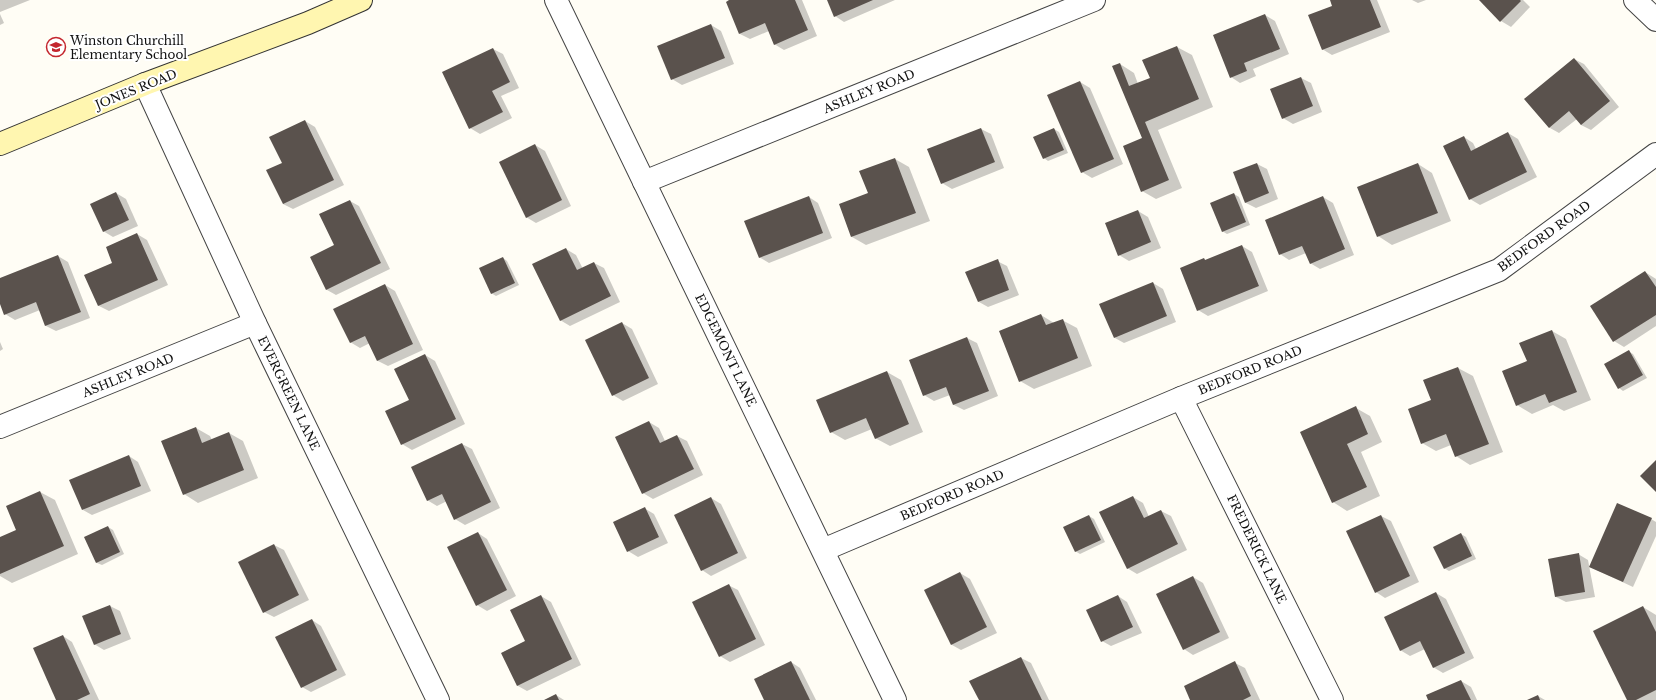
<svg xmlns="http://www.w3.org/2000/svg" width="1656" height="700" viewBox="0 0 1656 700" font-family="'Libre Baskerville',serif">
  <rect width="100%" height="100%" fill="#fffdf5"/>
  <!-- shadow -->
  <g fill="#0003">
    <polygon points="0,0 30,0 0,12"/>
    <polygon points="732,0 802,0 817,36 784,50 774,44 769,31 750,39 740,34"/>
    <polygon points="828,0 895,0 844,22 835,16"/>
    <polygon points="1331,0 1377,0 1390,32 1332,55 1322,49 1333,6"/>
    <polygon points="1412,0 1426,0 1418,3"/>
    <polygon points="1480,0 1523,0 1530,7 1511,27 1501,21"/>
    <polygon points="0,14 4,23 0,25"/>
    <polygon points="1265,15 1275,21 1289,54 1253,69 1256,76 1240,83 1231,77"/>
    <polygon points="711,25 721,31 734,64 682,85 672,79"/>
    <polygon points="1177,47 1192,55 1213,107 1158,130 1182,188 1156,199 1142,191 1143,139 1120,64 1134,73 1138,84 1151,78"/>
    <polygon points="493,49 503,54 519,88 501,96 512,118 480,134 470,128"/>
    <polygon points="1574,59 1584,64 1619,107 1591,130 1581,125 1577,119 1559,133 1550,128 1526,99"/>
    <polygon points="1301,78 1311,83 1322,112 1293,124 1283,118"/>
    <polygon points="1080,82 1090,88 1123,164 1092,178 1082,172"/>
    <polygon points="305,121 315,127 344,185 293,209 283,204 283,163"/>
    <polygon points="981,129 991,134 1004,168 952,189 942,183"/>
    <polygon points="1054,129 1059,132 1068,153 1048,161 1044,158"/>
    <polygon points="1508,133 1518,139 1537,177 1480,205 1470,199 1444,147 1464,137 1473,143 1476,149"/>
    <polygon points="535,145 545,151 571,206 536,223 526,217"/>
    <polygon points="895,159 909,167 930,221 866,245 852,237 869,193"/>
    <polygon points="1257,164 1267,169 1278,199 1256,208 1246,203 1234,173"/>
    <polygon points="1418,164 1432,173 1451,221 1392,245 1378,236"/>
    <polygon points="116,193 126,199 138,226 113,237 103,231"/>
    <polygon points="1234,194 1239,197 1250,225 1227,234 1222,231"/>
    <polygon points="809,197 818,203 832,238 769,263 759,257"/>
    <polygon points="1323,197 1333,203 1354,255 1320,269 1310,263 1306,253 1289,260 1280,254"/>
    <polygon points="350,201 359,206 390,269 336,295 327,290 311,257 335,246"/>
    <polygon points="1138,211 1148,217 1161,248 1129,261 1119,255"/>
    <polygon points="137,234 147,240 168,285 109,311 99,306 85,276 114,263 107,247"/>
    <polygon points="1242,246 1252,252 1268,291 1208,316 1198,310 1204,259 1206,261"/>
    <polygon points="566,249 576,255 583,269 594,263 604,268 620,302 570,326 560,320"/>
    <polygon points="58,256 68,262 90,318 56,331 46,326 40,310 15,320 5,314 0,301 0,279"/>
    <polygon points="503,258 507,261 519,285 496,296 491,293"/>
    <polygon points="997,261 1007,266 1019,295 988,307 979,302"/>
    <polygon points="1645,272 1656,279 1656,326 1624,347 1614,341"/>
    <polygon points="1153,283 1163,289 1176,322 1124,343 1115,338"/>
    <polygon points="385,285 395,291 423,350 388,366 378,361 370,343 360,348 350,342"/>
    <polygon points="1041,315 1054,323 1062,320 1077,328 1092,366 1034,389 1020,381"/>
    <polygon points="622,323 632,329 658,384 623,401 613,395"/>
    <polygon points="1552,331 1566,339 1591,400 1564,411 1553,405 1532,414 1517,405 1528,362"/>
    <polygon points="967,338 977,343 998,396 964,410 954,405 950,395 934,401 924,395"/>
    <polygon points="0,342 3,349 0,351"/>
    <polygon points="1629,352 1633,354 1647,378 1623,391 1619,388"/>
    <polygon points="425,355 435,361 465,424 412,450 402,444 411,400"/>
    <polygon points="1458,368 1473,376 1503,452 1470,465 1456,456 1451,445 1436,451 1422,443 1432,401 1424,381"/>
    <polygon points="887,372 901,380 923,432 890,446 875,438 872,429 845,440 831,432"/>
    <polygon points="1356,408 1370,416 1382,442 1361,452 1380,496 1347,511 1333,502"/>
    <polygon points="649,422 659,428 665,441 677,436 687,441 703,475 653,499 643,493"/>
    <polygon points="196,428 210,436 212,440 229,433 243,441 258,478 198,503 184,494"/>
    <polygon points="462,444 472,449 500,508 465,525 455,519 447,501 437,506 427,500"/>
    <polygon points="129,456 138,462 151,491 92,515 83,510"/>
    <polygon points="40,492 55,500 78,554 12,583 0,576 0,538 18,530"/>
    <polygon points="1133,497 1143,503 1149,517 1161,511 1171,516 1187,550 1137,574 1127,568"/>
    <polygon points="711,498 721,504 747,558 711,576 702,570"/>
    <polygon points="644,508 654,514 668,543 638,557 628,551"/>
    <polygon points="1089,516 1094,519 1105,542 1080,554 1075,551"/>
    <polygon points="1381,516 1391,521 1419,582 1385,598 1376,592"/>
    <polygon points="1651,519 1656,522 1656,536 1633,587 1590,567"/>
    <polygon points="108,527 113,530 124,554 102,565 97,563 85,538"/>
    <polygon points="478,533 487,539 516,596 487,611 477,605"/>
    <polygon points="1461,534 1466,537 1476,559 1449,571 1444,568"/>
    <polygon points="274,545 284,550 309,600 274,617 264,612"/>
    <polygon points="1578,554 1588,560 1595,597 1566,602 1556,597"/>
    <polygon points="960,573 970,579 997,633 961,650 952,645"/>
    <polygon points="1193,577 1203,583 1229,638 1193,655 1184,649"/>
    <polygon points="728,585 738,590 765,645 730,662 720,656"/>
    <polygon points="1436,593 1446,599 1474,658 1443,673 1433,667 1425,649 1410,656 1400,650"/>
    <polygon points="541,596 551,602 581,665 527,691 518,686 502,653 526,641"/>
    <polygon points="1118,596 1127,602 1142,633 1111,646 1102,641"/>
    <polygon points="110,606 120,611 131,639 104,650 94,644"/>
    <polygon points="1643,607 1656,615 1656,700 1628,700"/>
    <polygon points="312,620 321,626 346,675 311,692 302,687"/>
    <polygon points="63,636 72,642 99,700 58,700"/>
    <polygon points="1021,658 1031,663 1049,700 980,700"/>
    <polygon points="791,662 800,668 816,700 765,700"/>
    <polygon points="1235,663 1245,668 1260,700 1191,700"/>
    <polygon points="1461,681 1471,687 1477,700 1429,700"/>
    <polygon points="556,695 564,700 546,700"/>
    <polygon points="1538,696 1545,700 1529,700"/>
  </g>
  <!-- building -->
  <g fill="#5a524d">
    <polygon points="729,0 795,0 808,30 774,45 765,23 739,34 726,2"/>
    <polygon points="827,0 873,0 834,17"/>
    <polygon points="1330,0 1370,0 1381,27 1322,50 1308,15 1332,6"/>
    <polygon points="1479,0 1520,0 1521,1 1500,22"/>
    <polygon points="1265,14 1280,49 1244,63 1247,71 1230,78 1213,35"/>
    <polygon points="711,24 725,58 671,80 657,46"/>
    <polygon points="1177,46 1199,99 1145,122 1169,180 1141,192 1123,146 1142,138 1112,66 1120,63 1129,86 1150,78 1142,60"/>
    <polygon points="493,48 510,82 492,91 503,112 469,129 442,72"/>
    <polygon points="1574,58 1610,101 1581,125 1569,111 1549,128 1524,99"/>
    <polygon points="1301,77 1313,106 1282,119 1270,89"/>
    <polygon points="1080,81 1114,159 1081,173 1047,95"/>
    <polygon points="305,120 334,180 283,204 266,170 282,163 269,137"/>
    <polygon points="981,128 995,162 941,184 927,149"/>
    <polygon points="1054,128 1064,150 1043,159 1033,137"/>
    <polygon points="1508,132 1527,172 1469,200 1443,146 1464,136 1471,151"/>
    <polygon points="535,144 562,200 526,218 499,162"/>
    <polygon points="895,158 916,213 851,237 839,204 868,193 859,171"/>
    <polygon points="1257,163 1269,193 1245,203 1233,172"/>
    <polygon points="1418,163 1438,213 1377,237 1357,187"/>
    <polygon points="116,192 129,220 103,232 90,204"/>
    <polygon points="1234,193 1246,222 1222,232 1210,203"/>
    <polygon points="809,196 823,233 759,258 744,221"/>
    <polygon points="1323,196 1345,249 1310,264 1302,246 1279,255 1265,220"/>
    <polygon points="350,200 381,263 326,290 310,257 334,245 319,214"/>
    <polygon points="1138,210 1151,242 1118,256 1105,223"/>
    <polygon points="137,233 158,280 98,306 84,275 112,263 106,247"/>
    <polygon points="1242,245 1259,286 1197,311 1180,268 1204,258 1205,260"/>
    <polygon points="566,248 577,270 594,262 611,296 560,321 532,264"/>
    <polygon points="58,255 81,312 45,326 36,302 4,315 0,304 0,278"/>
    <polygon points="503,257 515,283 491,294 479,268"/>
    <polygon points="998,259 1009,290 978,302 965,272"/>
    <polygon points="1645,271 1656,287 1656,315 1613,342 1590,306"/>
    <polygon points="1153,282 1167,316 1114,338 1099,304"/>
    <polygon points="385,284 413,344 377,361 365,336 350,343 333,309"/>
    <polygon points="1041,314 1046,325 1063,319 1078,358 1019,382 999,331"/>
    <polygon points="622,322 649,378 612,396 585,340"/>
    <polygon points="1552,330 1577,392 1549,403 1545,394 1516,406 1502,371 1527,361 1519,343"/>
    <polygon points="967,337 989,391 953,405 946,387 923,396 909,360"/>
    <polygon points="1629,350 1643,375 1618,389 1604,364"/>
    <polygon points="425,354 456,419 401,445 385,411 409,400 394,369"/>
    <polygon points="1458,367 1489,444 1455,457 1446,434 1421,444 1408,409 1431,400 1423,380"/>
    <polygon points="887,371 909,424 875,439 866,418 830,433 816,400"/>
    <polygon points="1356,406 1368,434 1347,444 1367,487 1332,503 1300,432"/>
    <polygon points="649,421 660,443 677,435 694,469 642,494 615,437"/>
    <polygon points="196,427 202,443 229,432 244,470 183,495 161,441"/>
    <polygon points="462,443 491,502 454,520 442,494 427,501 411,467"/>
    <polygon points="129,455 141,486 82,510 69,480"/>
    <polygon points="1656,460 1656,492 1640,476"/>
    <polygon points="40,491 64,546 0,574 0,537 16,530 6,506"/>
    <polygon points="1133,496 1144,518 1161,510 1178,544 1127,569 1099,512"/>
    <polygon points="711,497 738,553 701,571 674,515"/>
    <polygon points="1617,503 1652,518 1623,582 1589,567"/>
    <polygon points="645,507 659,537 627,552 613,522"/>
    <polygon points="1089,515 1101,540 1075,552 1063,527"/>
    <polygon points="1381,515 1410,576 1375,593 1346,531"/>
    <polygon points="108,526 120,552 96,563 84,537"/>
    <polygon points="478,532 507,590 476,606 447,547"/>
    <polygon points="1461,533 1472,556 1444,569 1433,547"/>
    <polygon points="274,544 299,595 263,613 238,562"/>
    <polygon points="1579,553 1585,592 1555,597 1548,559"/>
    <polygon points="960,572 987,627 951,645 924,590"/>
    <polygon points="1193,576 1220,632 1183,650 1156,594"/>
    <polygon points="729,584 756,639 719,657 692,602"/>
    <polygon points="1436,592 1465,653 1433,668 1420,641 1400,651 1384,617"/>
    <polygon points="541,595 572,659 517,686 501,653 525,641 510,610"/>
    <polygon points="1118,595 1133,627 1101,642 1086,610"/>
    <polygon points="110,605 121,634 94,645 82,616"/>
    <polygon points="1643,606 1656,632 1656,690 1636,700 1627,700 1593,631"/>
    <polygon points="312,619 337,670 301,688 275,637"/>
    <polygon points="63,635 90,694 77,700 56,700 33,648"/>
    <polygon points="1021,657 1042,700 979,700 969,681"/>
    <polygon points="791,661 810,700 764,700 754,679"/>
    <polygon points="1235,661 1251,696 1243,700 1190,700 1184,686"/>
    <polygon points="1461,680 1471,700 1428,700 1426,695"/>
    <polygon points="556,694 559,700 544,700"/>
    <polygon points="1538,695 1540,700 1527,700"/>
  </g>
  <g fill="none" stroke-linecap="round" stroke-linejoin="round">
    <defs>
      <g id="street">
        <polyline points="556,0 895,700"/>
        <polyline points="1635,0 1656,20"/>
        <polyline points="145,84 255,323 438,700"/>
        <polyline points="644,182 1094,0"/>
        <polyline points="1181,398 1332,700"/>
        <polyline points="0,427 255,323"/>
        <polyline points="823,550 1181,398 1499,270 1656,154"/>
      </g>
      <polyline id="secondary" points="0,144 145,84 308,23 361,0"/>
    </defs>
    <!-- street casing -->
    <use href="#street" stroke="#444" stroke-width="24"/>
    <!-- secondary casing -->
    <use href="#secondary" stroke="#333" stroke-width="24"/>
    <!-- street -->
    <use href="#street" stroke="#fff" stroke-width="22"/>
    <!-- secondary -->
    <use href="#secondary" stroke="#fff6b0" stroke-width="22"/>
  </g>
  <!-- icons -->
  <defs>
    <symbol id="school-ring" viewBox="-11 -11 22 22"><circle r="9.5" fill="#fff" stroke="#c4262e" stroke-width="1.5"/><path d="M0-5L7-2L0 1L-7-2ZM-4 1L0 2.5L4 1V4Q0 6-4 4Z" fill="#c4262e"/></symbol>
  </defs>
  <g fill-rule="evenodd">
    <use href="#school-ring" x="45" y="36" width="22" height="22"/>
  </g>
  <g text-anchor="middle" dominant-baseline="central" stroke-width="4" stroke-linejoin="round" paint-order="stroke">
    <!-- poi labels -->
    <g font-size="12" fill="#111" stroke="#fff" text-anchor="start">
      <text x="70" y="40">Winston Churchill<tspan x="70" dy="14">Elementary School</tspan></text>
    </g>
    <!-- street labels -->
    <g font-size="12" fill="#111" stroke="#fff">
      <text transform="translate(136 89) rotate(-22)">JONES ROAD</text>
      <text transform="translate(869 91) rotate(-22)">ASHLEY ROAD</text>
      <text transform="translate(1544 236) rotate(-36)">BEDFORD ROAD</text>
      <text transform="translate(726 350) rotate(64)">EDGEMONT LANE</text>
      <text transform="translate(1250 370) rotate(-22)">BEDFORD ROAD</text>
      <text transform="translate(128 375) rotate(-22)">ASHLEY ROAD</text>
      <text transform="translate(289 393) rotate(64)">EVERGREEN LANE</text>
      <text transform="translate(952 495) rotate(-23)">BEDFORD ROAD</text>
      <text transform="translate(1257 549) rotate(64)">FREDERICK LANE</text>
    </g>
  </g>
</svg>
